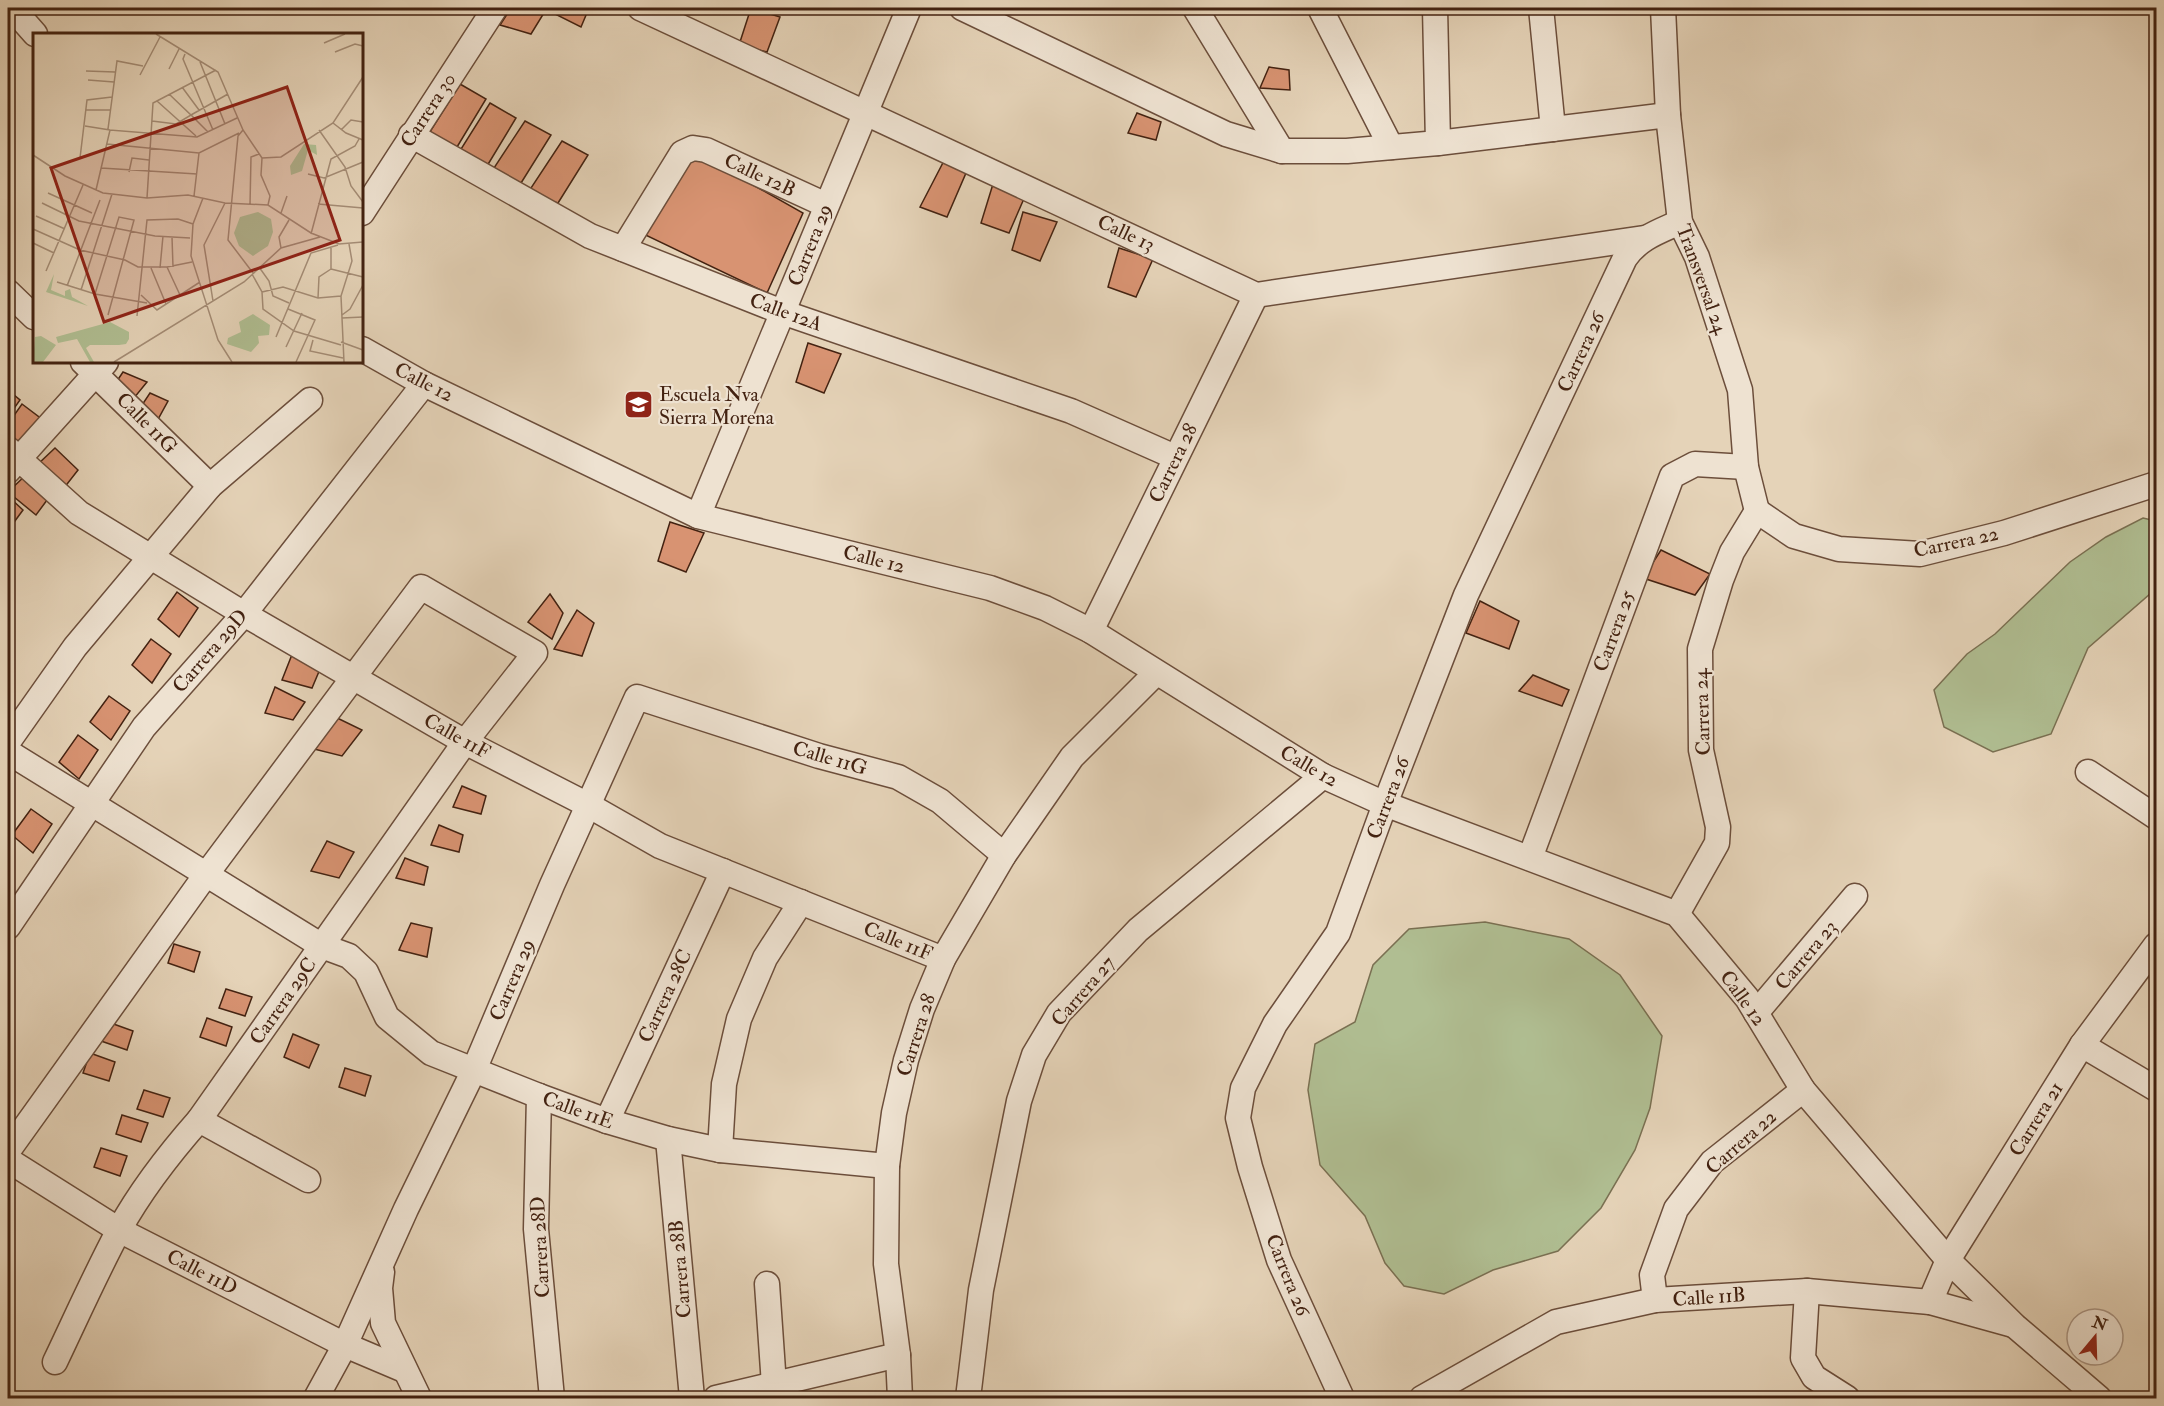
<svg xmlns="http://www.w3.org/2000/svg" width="2164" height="1406" viewBox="0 0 2164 1406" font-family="'IM FELL Double Pica',serif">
  <rect width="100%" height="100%" fill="#e5d3b8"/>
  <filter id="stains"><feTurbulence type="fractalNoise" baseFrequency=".00333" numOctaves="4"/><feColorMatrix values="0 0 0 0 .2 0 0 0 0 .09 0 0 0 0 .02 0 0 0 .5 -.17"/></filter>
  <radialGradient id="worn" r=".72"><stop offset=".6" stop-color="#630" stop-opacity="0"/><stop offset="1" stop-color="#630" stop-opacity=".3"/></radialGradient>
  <!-- green -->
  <g fill="#b0be92" stroke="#7a7052" stroke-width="1.5">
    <polygon points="2143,518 2156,521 2156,578 2151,593 2088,648 2051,734 1993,752 1944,727 1934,690 1967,654 1995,634 2070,562 2106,537"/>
    <polygon points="1485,922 1569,939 1620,975 1662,1036 1650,1108 1635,1150 1601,1208 1558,1251 1493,1270 1444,1294 1404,1286 1385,1263 1365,1216 1320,1165 1308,1090 1315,1044 1355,1022 1373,965 1409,929"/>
  </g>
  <!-- building -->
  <g fill="#d89372" stroke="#432211" stroke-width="1.5">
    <polygon points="511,8 547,8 531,34 500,25"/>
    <polygon points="559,8 589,8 581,27 555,14"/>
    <polygon points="751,8 780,17 767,52 739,45"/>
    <polygon points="1269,67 1289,70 1290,90 1260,88"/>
    <polygon points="460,84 486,99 457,147 426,138"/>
    <polygon points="490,103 516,118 487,166 456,157"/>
    <polygon points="1137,113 1161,122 1156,140 1128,133"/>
    <polygon points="525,121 551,135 521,183 490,174"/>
    <polygon points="562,141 588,155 558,203 527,194"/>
    <polygon points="691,150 803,213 767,293 635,230"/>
    <polygon points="947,155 969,166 947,217 920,207"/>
    <polygon points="993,184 1026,194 1009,233 981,223"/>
    <polygon points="1023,212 1057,222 1040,261 1012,250"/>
    <polygon points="1119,248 1153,259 1136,297 1108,287"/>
    <polygon points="808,343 841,354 824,393 796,382"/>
    <polygon points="123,372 147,382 134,398 117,381"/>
    <polygon points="8,390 20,400 8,417"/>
    <polygon points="150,393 168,401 157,421 140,408"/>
    <polygon points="22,404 43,420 23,447 8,436 8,424"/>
    <polygon points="55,448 78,470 64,488 36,466"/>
    <polygon points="27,474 50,496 36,515 8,492"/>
    <polygon points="8,496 23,510 9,529 8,528"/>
    <polygon points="670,522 704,533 686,572 658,561"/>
    <polygon points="1661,550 1710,574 1695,595 1643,578"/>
    <polygon points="177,592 198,608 179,637 158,619"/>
    <polygon points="550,594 563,613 552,639 528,622"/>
    <polygon points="1480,601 1519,621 1509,649 1466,633"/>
    <polygon points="577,610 594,623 582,656 554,649"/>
    <polygon points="151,639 171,654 152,683 132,665"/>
    <polygon points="293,652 323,662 312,688 282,680"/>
    <polygon points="1533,675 1569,690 1562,706 1519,691"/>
    <polygon points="275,687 305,702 293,720 265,713"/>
    <polygon points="109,696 130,711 111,740 90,722"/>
    <polygon points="331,715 362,730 342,756 314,749"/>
    <polygon points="78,735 98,750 79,779 59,762"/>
    <polygon points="462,786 486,796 481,814 453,807"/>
    <polygon points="31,809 52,824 33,853 12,835"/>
    <polygon points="439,825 463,835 459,852 431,845"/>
    <polygon points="327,841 354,852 339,878 311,871"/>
    <polygon points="405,858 428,867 424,885 396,878"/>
    <polygon points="411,923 432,928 427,957 399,950"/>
    <polygon points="174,944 200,952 194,972 168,963"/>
    <polygon points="226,989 252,997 245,1016 219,1008"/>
    <polygon points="207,1018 232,1027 226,1046 200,1037"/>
    <polygon points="108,1022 133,1031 127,1050 101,1041"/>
    <polygon points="293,1034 319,1045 309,1068 284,1057"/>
    <polygon points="90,1053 115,1062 109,1081 83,1073"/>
    <polygon points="345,1068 371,1076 365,1096 339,1087"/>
    <polygon points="144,1090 170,1098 163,1117 137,1109"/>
    <polygon points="122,1115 148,1123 141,1142 116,1134"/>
    <polygon points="101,1148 127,1156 120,1176 94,1167"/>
  </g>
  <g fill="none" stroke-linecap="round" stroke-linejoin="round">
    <defs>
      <g id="minor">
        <polyline points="12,8 35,34"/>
        <polyline points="640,8 1256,295 1644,238"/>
        <polyline points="962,8 1226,134 1282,151 1347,151 1438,143 1668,115"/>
        <polyline points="1195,8 1282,151"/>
        <polyline points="1320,8 1391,147"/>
        <polyline points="1435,8 1438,143"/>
        <polyline points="1541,8 1553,129"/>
        <polyline points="1663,8 1668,115 1680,222 1697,257 1740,390 1746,467 1757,511"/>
        <polyline points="411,135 590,236 782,312 1071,411 1175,457"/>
        <polyline points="362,213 495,8"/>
        <polyline points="623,249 682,153 693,148 706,150 826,205"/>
        <polyline points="8,292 34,317"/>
        <polyline points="362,349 424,384 698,516 990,588 1045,608 1091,631 1323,776 1385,804 1677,914 1747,998 1803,1090 1948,1260 2015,1326 2099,1398"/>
        <polyline points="83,362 210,486"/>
        <polyline points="8,449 79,513 244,614 465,742 588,805 660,846 943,959"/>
        <polyline points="8,471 106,362"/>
        <polyline points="1757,511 1794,536 1839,549 1920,554 2004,533 2156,484"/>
        <polyline points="698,516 909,8"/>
        <polyline points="1091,631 1256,295"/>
        <polyline points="8,742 75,647 210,486 310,400"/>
        <polyline points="8,752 322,946 349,956 366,972 387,1017 431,1053 539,1096 607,1121 668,1139 720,1150 887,1166"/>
        <polyline points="2088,772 2156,817"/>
        <polyline points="1530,858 1672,476 1695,464 1746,467"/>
        <polyline points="1677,914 1717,843 1718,827 1701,750 1700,649 1721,580 1732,552 1757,511"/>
        <polyline points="8,927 144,727 244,614 424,384"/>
        <polyline points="1756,1013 1855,896"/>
        <polyline points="2082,1045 2156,1089"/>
        <polyline points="539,1096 536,1229 552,1398"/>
        <polyline points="199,1120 308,1180"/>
        <polyline points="607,1121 723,871"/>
        <polyline points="668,1139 692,1398"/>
        <polyline points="720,1150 724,1084 739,1019 765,958 801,902"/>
        <path d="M 8,1151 L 205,876 L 421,587 L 535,653 L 465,742 L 199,1120 C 169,1154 141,1190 119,1230 C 96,1273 76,1318 55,1362"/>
        <polyline points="8,1160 119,1230 345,1345 404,1370"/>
        <polyline points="382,1272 380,1288 383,1323 419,1398"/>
        <polyline points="767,1284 774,1385"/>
        <polyline points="1807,1291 1803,1358 1814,1377 1847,1398"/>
        <polyline points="1655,1300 1652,1275 1676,1209 1712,1162 1803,1090"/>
        <polyline points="1930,1302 1948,1260 2082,1045 2156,945"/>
        <polyline points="316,1398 345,1345 406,1209 474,1070 552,885 637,697 819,756 898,777 940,801 1004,855"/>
        <polyline points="716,1398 898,1355"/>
        <polyline points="900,1398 898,1355 886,1264 887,1166 894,1113 906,1060 922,1009 943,959 1004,855 1072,757 1156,673"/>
        <polyline points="968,1398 981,1290 1019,1101 1034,1055 1059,1013 1138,930 1323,776"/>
        <path d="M 1342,1398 L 1279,1260 L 1250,1167 L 1238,1118 L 1243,1088 L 1275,1024 L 1338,933 L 1385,804 L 1466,595 L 1625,258 C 1639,238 1658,232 1680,222"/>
        <polyline points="1422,1398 1556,1322 1655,1300 1807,1291 1930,1302 2013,1325"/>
      </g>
    </defs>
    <!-- minor casing -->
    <use href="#minor" stroke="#6c4e3b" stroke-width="27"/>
    <!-- minor -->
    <use href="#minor" stroke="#eee2d1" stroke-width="24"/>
  </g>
  <!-- icons -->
  <defs>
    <symbol id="school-square" viewBox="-11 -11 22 22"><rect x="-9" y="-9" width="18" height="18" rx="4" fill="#8f2418" stroke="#eee2d1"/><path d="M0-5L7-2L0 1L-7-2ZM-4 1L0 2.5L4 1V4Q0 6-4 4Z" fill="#fff"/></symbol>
  </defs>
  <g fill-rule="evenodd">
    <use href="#school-square" x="622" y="388" width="33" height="33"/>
  </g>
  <g text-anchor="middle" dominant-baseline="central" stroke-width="4.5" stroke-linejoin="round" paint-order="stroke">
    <!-- street labels -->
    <g font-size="20" fill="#432211" stroke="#eee2d1">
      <text transform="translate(428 110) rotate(-57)">Carrera 30</text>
      <text transform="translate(760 175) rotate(25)">Calle 12B</text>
      <text transform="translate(1126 233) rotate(25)">Calle 13</text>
      <text transform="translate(810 245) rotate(-68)">Carrera 29</text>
      <text transform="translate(1702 279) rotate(70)">Transversal 24</text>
      <text transform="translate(786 312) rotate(20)">Calle 12A</text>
      <text transform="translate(1581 352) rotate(-65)">Carrera 26</text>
      <text transform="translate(424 382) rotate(27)">Calle 12</text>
      <text transform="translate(147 423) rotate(45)">Calle 11G</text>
      <text transform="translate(1173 463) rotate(-64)">Carrera 28</text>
      <text transform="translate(1956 542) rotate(-12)">Carrera 22</text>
      <text transform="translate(874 559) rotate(14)">Calle 12</text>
      <text transform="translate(1614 631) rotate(-70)">Carrera 25</text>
      <text transform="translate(210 651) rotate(-49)">Carrera 29D</text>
      <text transform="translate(1702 712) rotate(-92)">Carrera 24</text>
      <text transform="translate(457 736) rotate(29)">Calle 11F</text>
      <text transform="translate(830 758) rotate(16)">Calle 11G</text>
      <text transform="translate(1309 766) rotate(30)">Calle 12</text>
      <text transform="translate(1388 798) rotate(-69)">Carrera 26</text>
      <text transform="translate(898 941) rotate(22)">Calle 11F</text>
      <text transform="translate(1806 955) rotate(-50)">Carrera 23</text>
      <text transform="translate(512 980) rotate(-67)">Carrera 29</text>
      <text transform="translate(1083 991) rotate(-49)">Carrera 27</text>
      <text transform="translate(665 996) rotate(-65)">Carrera 28C</text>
      <text transform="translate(1743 998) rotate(54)">Calle 12</text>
      <text transform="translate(283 1001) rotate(-55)">Carrera 29C</text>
      <text transform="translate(916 1035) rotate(-72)">Carrera 28</text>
      <text transform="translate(578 1110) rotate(20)">Calle 11E</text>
      <text transform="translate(2036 1119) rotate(-58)">Carrera 21</text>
      <text transform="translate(1741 1142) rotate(-41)">Carrera 22</text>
      <text transform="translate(540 1247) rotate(-93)">Carrera 28D</text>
      <text transform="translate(680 1269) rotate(-95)">Carrera 28B</text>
      <text transform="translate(202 1272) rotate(27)">Calle 11D</text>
      <text transform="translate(1288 1275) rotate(68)">Carrera 26</text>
      <text transform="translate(1709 1297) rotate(-4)">Calle 11B</text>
    </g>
    <!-- poi labels -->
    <g font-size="20" fill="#432211" stroke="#eee2d1" text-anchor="start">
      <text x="659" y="394">Escuela Nva<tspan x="659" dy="23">Sierra Morena</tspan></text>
    </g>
  </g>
  <!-- overview -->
  <g transform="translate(33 33)">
    <rect width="330" height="330" fill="#e5d3b8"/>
    <path d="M 271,111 L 283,112 L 284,122 L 275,117 L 269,138 L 258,142 L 257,133 ZM 225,179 L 238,186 L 240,199 L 235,213 L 220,223 L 206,213 L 201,200 L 207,184 ZM 21,241 L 18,257 L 32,263 L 32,258 L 37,256 L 39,264 L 55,273 L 13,259 ZM 220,281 L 237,292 L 236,302 L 225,303 L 226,310 L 218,319 L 194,311 L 195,305 L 208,299 L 206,289 ZM 77,289 L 96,299 L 96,306 L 93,311 L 86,312 L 57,312 L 53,315 L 61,329 L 57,329 L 44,306 L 25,310 L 23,304 ZM 8,303 L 23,312 L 10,329 L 0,329 L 2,304 Z" fill="#b0be92"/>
    <path fill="none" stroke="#a48c75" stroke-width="1.5" d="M 123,1 L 185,39 L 210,97 L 229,125M 291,10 L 312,1M 302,19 L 322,11 L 330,13M 152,21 L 150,26 L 180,97M 167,29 L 192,91M 136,36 L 146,16M 53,38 L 82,39M 107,42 L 127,4M 55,47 L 81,49M 149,54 L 166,77M 136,61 L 158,82 L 195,61M 124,68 L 163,103M 53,77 L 77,77M 119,88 L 143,91 L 158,82 L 175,99M 300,90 L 313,100 L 330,107M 52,93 L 77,97M 75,96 L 84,28 L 110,33M 210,97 L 205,103 L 195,207 L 220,240M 286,97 L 312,134 L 318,153 L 330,169M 308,97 L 318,87 L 330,89M 74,111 L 166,120 L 206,100M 0,122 L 32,143 L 70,160 L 114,165 L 155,162 L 192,170 L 235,172 L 278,200 L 306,211 L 330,209M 47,125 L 54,67 L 79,64M 229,125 L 248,124 L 300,90 L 330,44M 229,125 L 228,142 L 237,163 L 235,172M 68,135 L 164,141M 96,139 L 99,125 L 116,127M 275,141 L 291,145 L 330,129M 63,157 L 77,97 L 164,104 L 204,85M 15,160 L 59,180M 161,163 L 166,120M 114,165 L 120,70 L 183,37M 170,165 L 160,191 L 158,223 L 185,307 L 199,329M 9,170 L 46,188 L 122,203 L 157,205M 285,171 L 330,175M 217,172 L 218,124 L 226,121M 248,180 L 254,163M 3,183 L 32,196M 0,196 L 47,217 L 92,227 L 105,234 L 134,234 L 159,229M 278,201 L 298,126 L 322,113 L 326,106M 139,204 L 140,234M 0,210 L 21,220M 248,215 L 246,204 L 256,187M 134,234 L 147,262M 226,234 L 236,248 L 240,263 L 256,270M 118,235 L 133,271M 127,235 L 130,203M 298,236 L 330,244M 298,236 L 298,215M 13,238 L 50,152M 219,241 L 229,259 L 230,276 L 261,298 L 308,312M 24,249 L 62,261 L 114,270M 34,253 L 67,167M 48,257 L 79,161M 229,259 L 250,254 L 285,265 L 308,263M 62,261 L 86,184 L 101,187 L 75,282M 108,262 L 124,277 L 167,249M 285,265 L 286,244 L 298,236M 180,268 L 171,212 L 192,170M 255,276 L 282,287 L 263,329M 309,282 L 317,276 L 330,252M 104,283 L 114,187 L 145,186 L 160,191M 309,285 L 330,284M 243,304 L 278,220 L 305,212M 280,307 L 277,318 L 310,325M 308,309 L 330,317M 253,314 L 269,280M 81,329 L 211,249 L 248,215 L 287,204M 311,329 L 308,263 L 319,228 L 316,211"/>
    <path fill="#8f2418" fill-opacity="0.15" stroke="#8f2418" stroke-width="3" d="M 254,54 L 307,207 L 71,289 L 18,135 Z"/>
    <rect width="330" height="330" fill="none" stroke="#432211" stroke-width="3"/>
  </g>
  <!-- margin -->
  <rect width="2164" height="1406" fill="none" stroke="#e5d3b8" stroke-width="30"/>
  <rect x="9" y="9" width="2146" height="1388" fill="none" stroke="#432211" stroke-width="3"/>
  <rect x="15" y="15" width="2134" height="1376" fill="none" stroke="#432211" stroke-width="1.5"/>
  <!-- north arrow -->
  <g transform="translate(2095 1337) rotate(19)"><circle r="28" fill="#eee2d1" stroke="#aa9584" stroke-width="1.5"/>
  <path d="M0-4.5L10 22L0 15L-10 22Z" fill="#8f2418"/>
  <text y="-9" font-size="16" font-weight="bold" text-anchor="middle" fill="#432211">N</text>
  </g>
  <rect width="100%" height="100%" filter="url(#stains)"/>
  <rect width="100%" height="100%" fill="url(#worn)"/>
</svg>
